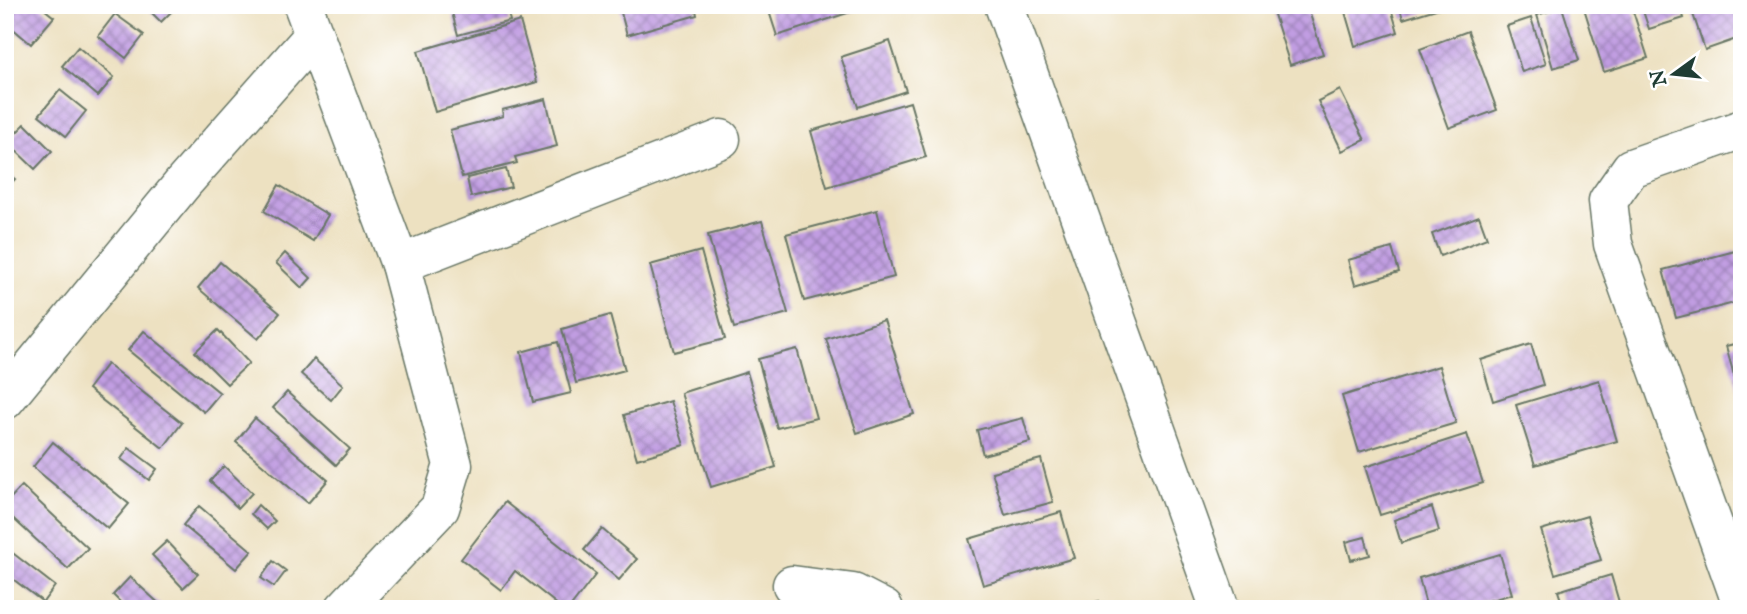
<svg xmlns="http://www.w3.org/2000/svg" width="1747" height="614" viewBox="0 0 1747 614" font-family="'IM FELL English',serif">
  <defs>
    <pattern id="building-cross-hatch" width="8" height="8" patternUnits="userSpaceOnUse" patternTransform="scale(1.75)"><rect width="8" height="8" fill="#c19de2"/><path d="M0 0l8 8M0 8l8-8" fill="none" stroke="#9c81b8"/></pattern>
  </defs>
  <rect width="100%" height="100%" fill="#fff"/>
  <filter id="ink" filterUnits="userSpaceOnUse"><feTurbulence type="fractalNoise" baseFrequency=".0143" numOctaves="2"/><feDisplacementMap in="SourceGraphic" scale="14" xChannelSelector="R" yChannelSelector="G"/><feConvolveMatrix kernelMatrix="1 2 1 2 8 2 1 2 1" color-interpolation-filters="sRGB"/></filter>
  <filter id="wash" filterUnits="userSpaceOnUse"><feTurbulence type="fractalNoise" baseFrequency=".00686" numOctaves="4" result="noise"/><feDisplacementMap in="SourceGraphic" scale="28" xChannelSelector="R" yChannelSelector="G"/><feGaussianBlur stdDeviation="1.57" result="paint"/><feColorMatrix in="noise" values="0 0 0 0 0 0 0 0 0 0 0 0 0 0 0 0 0 1.4 0 .05"/><feComposite in="paint" operator="in"/></filter>
  <g filter="url(#wash)">
    <rect width="100%" height="100%" fill="#ede1c1"/>
    <g id="blocks">
      <!-- building -->
      <g fill="url(#building-cross-hatch)">
        <polygon points="5,5 39,5 54,17 31,44 5,22"/>
        <polygon points="144,5 174,5 176,7 161,22"/>
        <polygon points="450,5 506,5 510,21 458,35"/>
        <polygon points="619,5 695,5 697,15 627,35"/>
        <polygon points="767,5 869,5 869,6 777,36"/>
        <polygon points="1271,5 1307,5 1323,54 1290,65"/>
        <polygon points="1343,5 1390,5 1398,32 1355,46"/>
        <polygon points="1399,5 1446,5 1446,6 1403,19"/>
        <polygon points="1583,5 1631,5 1648,58 1604,72"/>
        <polygon points="1641,5 1680,5 1684,18 1649,29"/>
        <polygon points="1690,5 1734,5 1742,29 1742,37 1705,50"/>
        <polygon points="1562,7 1579,60 1553,68 1537,15"/>
        <polygon points="115,14 144,35 126,58 98,36"/>
        <polygon points="1531,18 1546,64 1522,72 1507,26"/>
        <polygon points="520,21 537,82 435,112 418,51"/>
        <polygon points="1468,31 1497,110 1449,128 1420,49"/>
        <polygon points="890,41 906,91 858,107 841,57"/>
        <polygon points="78,47 114,77 98,96 62,66"/>
        <polygon points="60,90 86,111 66,136 39,115"/>
        <polygon points="1340,90 1365,140 1342,151 1318,101"/>
        <polygon points="546,99 557,146 515,157 517,163 462,177 450,130 503,116 502,110"/>
        <polygon points="910,102 926,157 827,187 811,131"/>
        <polygon points="25,124 52,151 35,169 7,142"/>
        <polygon points="506,169 511,187 471,197 467,178"/>
        <polygon points="5,171 15,179 5,190"/>
        <polygon points="279,185 328,215 313,241 264,211"/>
        <polygon points="877,210 894,277 804,301 786,234"/>
        <polygon points="1479,216 1487,238 1440,256 1432,234"/>
        <polygon points="762,221 788,313 734,328 708,235"/>
        <polygon points="1392,248 1399,272 1355,285 1348,260"/>
        <polygon points="701,251 725,339 674,352 650,265"/>
        <polygon points="1735,251 1742,276 1742,301 1676,318 1663,270"/>
        <polygon points="285,253 311,278 302,288 276,263"/>
        <polygon points="220,262 280,313 258,339 198,288"/>
        <polygon points="610,315 625,370 576,383 562,329"/>
        <polygon points="884,320 914,414 857,433 826,339"/>
        <polygon points="218,330 249,363 227,384 195,352"/>
        <polygon points="144,331 220,393 204,412 128,350"/>
        <polygon points="558,342 571,393 533,402 521,352"/>
        <polygon points="1742,342 1742,401 1741,401 1726,346"/>
        <polygon points="1531,344 1543,385 1493,401 1481,360"/>
        <polygon points="797,349 816,418 777,428 758,359"/>
        <polygon points="314,359 343,385 331,400 301,374"/>
        <polygon points="107,364 182,423 163,448 88,389"/>
        <polygon points="1439,366 1456,423 1359,452 1342,396"/>
        <polygon points="747,372 776,467 711,487 681,393"/>
        <polygon points="1599,380 1617,441 1535,465 1516,405"/>
        <polygon points="287,392 350,449 336,465 273,408"/>
        <polygon points="670,401 684,445 637,459 624,415"/>
        <polygon points="255,418 328,480 308,503 236,442"/>
        <polygon points="1023,418 1030,442 983,455 977,430"/>
        <polygon points="1467,434 1483,483 1380,515 1365,467"/>
        <polygon points="53,442 129,504 108,529 33,467"/>
        <polygon points="129,448 157,469 149,480 121,459"/>
        <polygon points="1041,459 1053,502 1005,515 992,472"/>
        <polygon points="224,466 252,493 238,508 210,481"/>
        <polygon points="22,486 88,548 68,569 5,511 5,504"/>
        <polygon points="505,502 596,574 569,609 563,609 515,571 501,590 461,559"/>
        <polygon points="258,505 275,521 267,529 251,514"/>
        <polygon points="199,506 252,551 236,569 183,525"/>
        <polygon points="1432,507 1439,531 1401,543 1394,520"/>
        <polygon points="1061,512 1074,558 983,585 969,539"/>
        <polygon points="1587,516 1601,560 1555,574 1541,530"/>
        <polygon points="602,529 637,559 619,580 584,550"/>
        <polygon points="1365,537 1370,555 1351,560 1346,542"/>
        <polygon points="167,541 198,574 183,588 152,555"/>
        <polygon points="5,547 55,586 43,602 5,573"/>
        <polygon points="1500,554 1512,594 1460,609 1427,609 1419,578"/>
        <polygon points="273,561 286,571 274,587 261,578"/>
        <polygon points="1611,575 1621,609 1564,609 1558,591"/>
        <polygon points="130,577 165,609 127,609 113,595"/>
        <polygon points="1099,601 1101,609 1073,609 1073,608"/>
      </g>
    </g>
  </g>
  <g filter="url(#ink)">
    <use href="#blocks" fill-opacity="0" stroke="#677665" stroke-width="2"/>
    <g fill="none" stroke-linecap="round" stroke-linejoin="round">
      <defs>
        <g id="minor">
          <polyline points="303,5 400,264 453,465 440,508 344,609"/>
          <polyline points="1004,5 1220,609"/>
          <polyline points="1742,129 1631,168 1608,201 1613,244 1742,605"/>
          <polyline points="400,264 721,139"/>
          <polyline points="5,400 184,182 314,35"/>
          <polyline points="792,585 853,593 884,609"/>
        </g>
      </defs>
      <!-- minor casing -->
      <use href="#minor" stroke="#677665" stroke-width="41"/>
      <!-- minor -->
      <use href="#minor" stroke="#fff" stroke-width="38"/>
    </g>
  </g>
  <!-- margin -->
  <rect width="1747" height="614" fill="none" stroke="#fff" stroke-width="28"/>
  <!-- north arrow -->
  <g transform="translate(1674 74) rotate(255)" stroke="#ffffff" stroke-width="5" paint-order="stroke">
  <path d="M0-5L12 26L0 18L-12 26Z" fill="#1f3d34"/>
  <text y="-10" font-size="19" font-weight="bold" text-anchor="middle" fill="#1f3d34">N</text>
  </g>
</svg>
